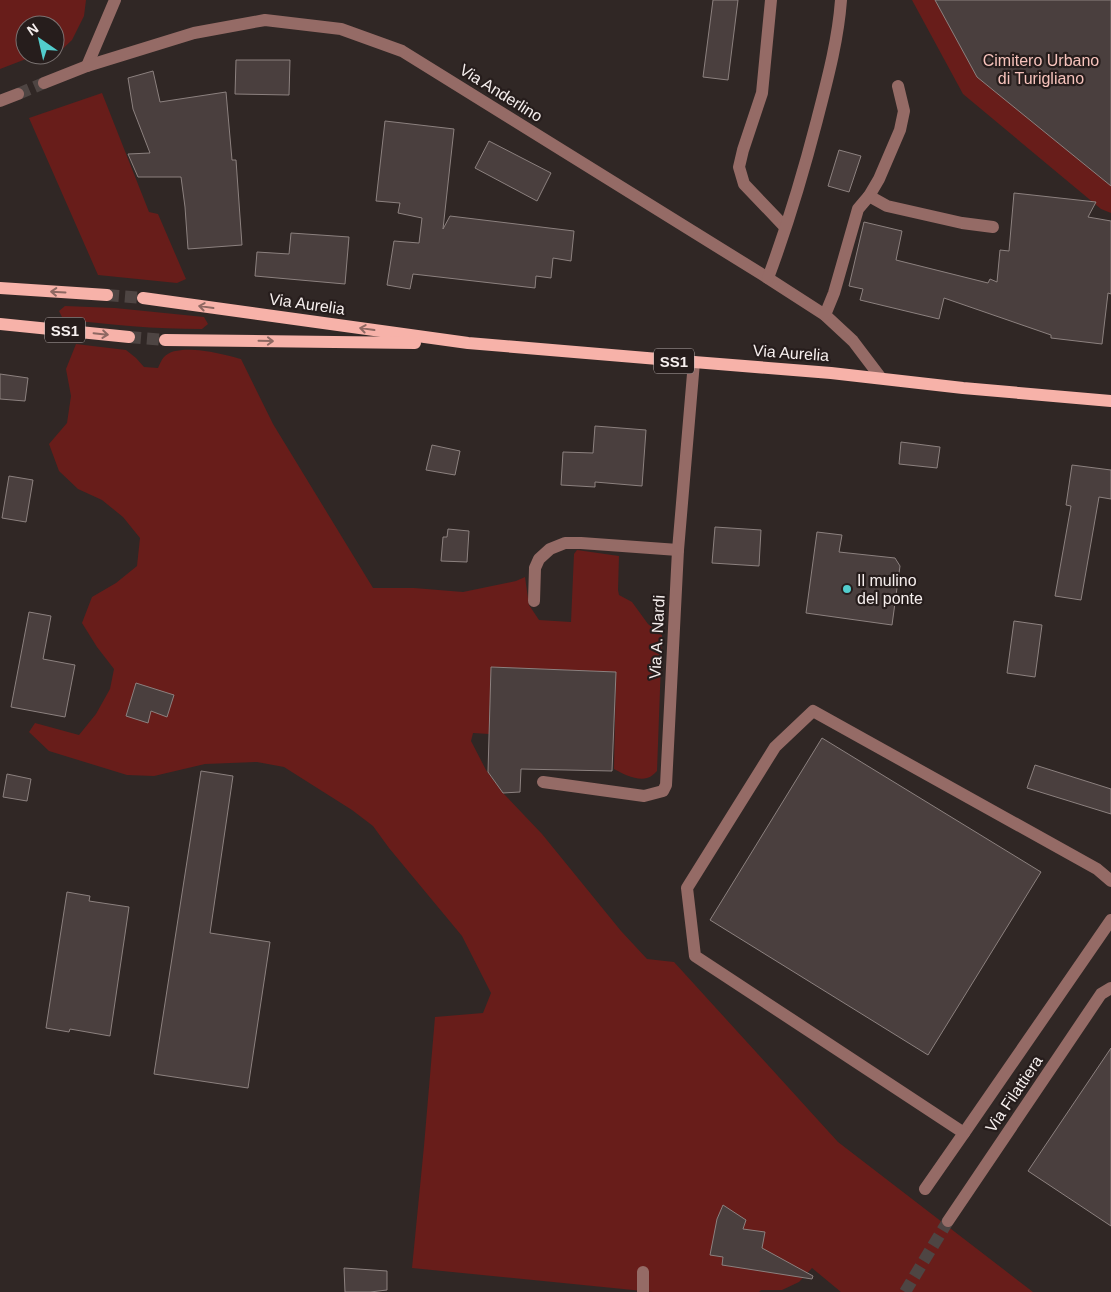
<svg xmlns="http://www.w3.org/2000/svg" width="1111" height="1292" viewBox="0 0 1111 1292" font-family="Helvetica,sans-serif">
  <rect width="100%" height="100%" fill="#302725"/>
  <!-- green -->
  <g fill="#681d1a" fill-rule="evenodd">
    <path d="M 0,0 L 86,0 L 84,16 L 72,40 L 52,59 L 26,59 L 0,69 ZM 25,25 L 55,25 L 55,55 L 25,55 Z"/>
    <polygon points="912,0 1111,0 1111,213 1101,209 963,94"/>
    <polygon points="102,93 149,212 158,214 186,279 177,283 98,275 29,118"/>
    <path d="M 65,306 L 115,308 L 204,317 L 208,324 L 202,329 C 155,329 110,325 63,319 L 59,311 Z"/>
    <path d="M 76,344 L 126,350 L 136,358 L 144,367 L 158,368 C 160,364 161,360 164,357 C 177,342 224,354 241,359 L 273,424 L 373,588 L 414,588 L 463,592 L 516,581 L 525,577 L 529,605 L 539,620 L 571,622 L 574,554 L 577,550 L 619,556 L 618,590 L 619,595 L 632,602 L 648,624 L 662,635 L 657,771 C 654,774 651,777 647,778 C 637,781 623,774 614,769 L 616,672 L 491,667 L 489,734 L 473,733 L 471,741 L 486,770 L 503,793 L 542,834 L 621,931 L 647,959 L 674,962 L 838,1142 L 1033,1292 L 841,1292 L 812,1268 L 799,1282 L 782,1290 L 761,1290 L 759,1292 L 653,1292 L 412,1268 L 424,1146 L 435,1017 L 483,1013 L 491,993 L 462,936 L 389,848 L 373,826 L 352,810 L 284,767 L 257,762 L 205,764 L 154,776 L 127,775 L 49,751 L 29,732 L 35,723 L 79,735 L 96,714 L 110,689 L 114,669 L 97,647 L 82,623 L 92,597 L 116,583 L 137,566 L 140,538 L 123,517 L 102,500 L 78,489 L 59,471 L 49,444 L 67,423 L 71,396 L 66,369 Z"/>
  </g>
  <!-- building -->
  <g fill="#4a3f3e" stroke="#8c817f">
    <polygon points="713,0 738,0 728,80 703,77"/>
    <polygon points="935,0 1111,0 1111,186 977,77"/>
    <polygon points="236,60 290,60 289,95 235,94"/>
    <polygon points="153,71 160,102 226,92 232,160 236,160 242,245 188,249 185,207 181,177 138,177 128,154 150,153 133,109 128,78"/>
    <polygon points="385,121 454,129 443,229 450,216 574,231 571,261 553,258 551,278 536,276 535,288 413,274 410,289 387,285 394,241 419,243 422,218 398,213 400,203 376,201"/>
    <polygon points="489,141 551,173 537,201 475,168"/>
    <polygon points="839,150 861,156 849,192 828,186"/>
    <polygon points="1014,193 1096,202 1088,217 1111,221 1111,294 1108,293 1102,344 1051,338 1051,335 944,298 939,319 860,300 863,289 849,286 864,222 902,231 896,260 988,283 990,279 997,282 1000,250 1009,251"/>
    <polygon points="291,233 349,237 345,284 255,276 257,252 289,254"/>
    <polygon points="0,374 28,378 25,401 0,399"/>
    <polygon points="595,426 646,430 642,486 595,482 595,487 561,485 563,452 593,453"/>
    <polygon points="901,442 940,447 937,468 899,464"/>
    <polygon points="432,445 460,451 455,475 426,470"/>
    <polygon points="1072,465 1111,470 1111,499 1099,497 1081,600 1055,596 1071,506 1066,505"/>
    <polygon points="9,476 33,480 26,522 2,518"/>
    <polygon points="715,527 761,530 759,566 712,563"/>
    <polygon points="448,529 469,531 467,562 441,561 443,537 447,537"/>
    <polygon points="817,532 842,535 839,552 895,558 900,566 892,625 806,613"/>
    <polygon points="29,612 51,616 43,659 75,665 65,717 11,707"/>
    <polygon points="1014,621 1042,625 1035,677 1007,673"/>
    <polygon points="491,667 616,672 612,771 521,769 520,792 503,793 488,772"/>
    <polygon points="136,683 174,695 167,717 151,711 148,723 126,716"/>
    <polygon points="822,738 1041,872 928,1055 710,920"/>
    <polygon points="1035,765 1111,789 1111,814 1027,788"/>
    <polygon points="201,771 233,776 210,933 270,942 248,1088 154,1074"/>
    <polygon points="7,774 31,779 27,801 3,797"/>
    <polygon points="67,892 90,896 89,901 129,907 110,1036 70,1029 69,1032 46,1028"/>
    <polygon points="1111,1048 1111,1226 1028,1171"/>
    <polygon points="723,1205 746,1220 743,1229 765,1232 762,1248 813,1276 812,1279 722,1265 723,1257 710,1255 717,1219"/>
    <polygon points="344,1268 387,1271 387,1290 370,1292 345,1292"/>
  </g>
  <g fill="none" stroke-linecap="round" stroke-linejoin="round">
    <!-- minor-tunnel -->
    <g stroke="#4e4543" stroke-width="12" stroke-dasharray="12 6" stroke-linecap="butt">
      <polyline points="18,94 44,83"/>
      <polyline points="905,1292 948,1221"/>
    </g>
    <!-- major-tunnel -->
    <g stroke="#4e4543" stroke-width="12" stroke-dasharray="12 6" stroke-linecap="butt">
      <polyline points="107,295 143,298"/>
      <polyline points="129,337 165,340"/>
    </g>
    <!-- minor -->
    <g stroke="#956b66" stroke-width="12">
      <polyline points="771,0 762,93 743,150 739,167 744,184 785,227"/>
      <polyline points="87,66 115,0"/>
      <polyline points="44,83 87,66 194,33 265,20 341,29 402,51 763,275 825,315 853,341 881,378"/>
      <polyline points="0,101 18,94"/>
      <polyline points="869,196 887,206 962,223 993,227"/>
      <path d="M 768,278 C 787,227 803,174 817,120 C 827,81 838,41 841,0"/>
      <polyline points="825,315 834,293 858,209 869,196 879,179 900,130 904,111 898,86"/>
      <polyline points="534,601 535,568 539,559 550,549 565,543 581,543 678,550"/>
      <polyline points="543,782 644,796 663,791 666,785 678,550 694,362"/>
      <polyline points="964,1133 1111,920"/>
      <polyline points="925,1189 964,1133 695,956 687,888 775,747 813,711 1097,869 1111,881"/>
      <polyline points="948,1221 1101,994 1111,988"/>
      <polyline points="643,1292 643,1272"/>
    </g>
    <!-- major -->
    <g stroke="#f7b2a9" stroke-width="12">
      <polyline points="0,288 107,295"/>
      <polyline points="143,298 468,343 694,362 831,373 963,388 1111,401"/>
      <polyline points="0,324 129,337"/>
      <polyline points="165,340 415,343"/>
    </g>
  </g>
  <!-- one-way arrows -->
  <defs><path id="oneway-shaft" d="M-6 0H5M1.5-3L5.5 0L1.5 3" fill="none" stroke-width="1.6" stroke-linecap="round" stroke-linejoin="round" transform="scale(1.25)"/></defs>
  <g stroke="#8e6862">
    <use href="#oneway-shaft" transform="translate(58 292) rotate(-177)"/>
    <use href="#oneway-shaft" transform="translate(206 307) rotate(-172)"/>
    <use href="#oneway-shaft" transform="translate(367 329) rotate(-172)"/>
    <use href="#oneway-shaft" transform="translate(101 334) rotate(6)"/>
    <use href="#oneway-shaft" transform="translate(266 341) rotate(1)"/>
  </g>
  <!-- markers -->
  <circle fill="#52cdcd" stroke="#261d1c" stroke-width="2" cx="847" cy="589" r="5"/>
  <g text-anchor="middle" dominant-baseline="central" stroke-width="4.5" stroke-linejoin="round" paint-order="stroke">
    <!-- shield labels -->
    <g fill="#261d1c" stroke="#b8b0af" stroke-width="1">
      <rect x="45" y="317.5" width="40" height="25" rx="4"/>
      <rect x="654" y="348.5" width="40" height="25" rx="4"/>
    </g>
    <g font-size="15" font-weight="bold" fill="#f6efee">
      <text x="65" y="330">SS1</text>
      <text x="674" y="361">SS1</text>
    </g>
    <!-- park labels -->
    <g font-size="16" fill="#f7c3bc" stroke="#261d1c">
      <text x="1041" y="60">Cimitero Urbano<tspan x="1041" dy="18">di Turigliano</tspan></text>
    </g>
    <!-- street labels -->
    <g font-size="16" fill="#f6efee" stroke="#261d1c">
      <text transform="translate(501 93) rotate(32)">Via Anderlino</text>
      <text transform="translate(307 304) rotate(8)">Via Aurelia</text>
      <text transform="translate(791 353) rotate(4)">Via Aurelia</text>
      <text transform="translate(657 637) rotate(-87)">Via A. Nardi</text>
      <text transform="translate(1014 1094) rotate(-56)">Via Filattiera</text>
    </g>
    <!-- poi labels -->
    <g font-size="16" fill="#f6efee" stroke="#261d1c" text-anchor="start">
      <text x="857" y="580">Il mulino<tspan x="857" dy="18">del ponte</tspan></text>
    </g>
  </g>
  <!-- north arrow -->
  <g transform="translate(40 40) rotate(326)"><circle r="24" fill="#261d1c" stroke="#797170"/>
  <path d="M0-4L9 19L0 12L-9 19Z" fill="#52cdcd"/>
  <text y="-8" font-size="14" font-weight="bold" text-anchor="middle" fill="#f6efee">N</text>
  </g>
</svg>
